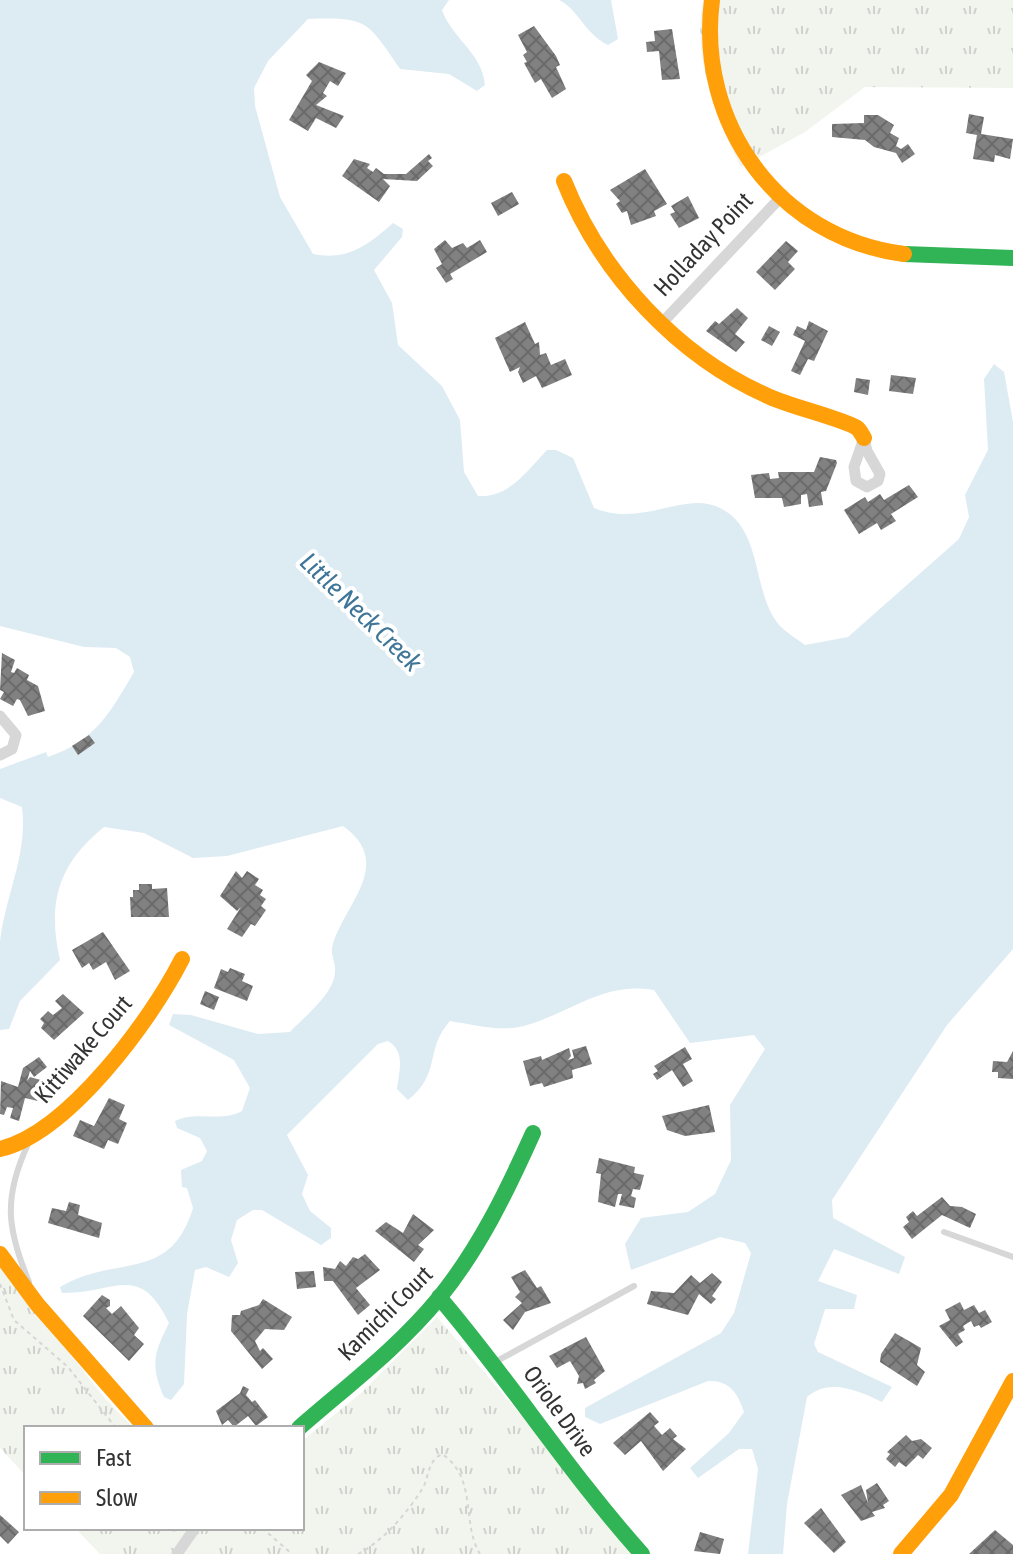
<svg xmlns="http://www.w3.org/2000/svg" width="1013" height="1554" viewBox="0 0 1013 1554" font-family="'Asap Condensed',sans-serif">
  <defs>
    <pattern id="grass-tufts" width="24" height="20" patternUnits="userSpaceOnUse" patternTransform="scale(2)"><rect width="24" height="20" fill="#f1f5ed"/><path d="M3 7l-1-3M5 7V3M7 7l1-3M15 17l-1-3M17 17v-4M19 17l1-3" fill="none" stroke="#cfd2cc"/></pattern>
    <pattern id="building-cross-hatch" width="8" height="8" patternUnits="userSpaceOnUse" patternTransform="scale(2)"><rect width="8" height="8" fill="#818181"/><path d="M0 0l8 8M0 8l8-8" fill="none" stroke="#6a6a6a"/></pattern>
  </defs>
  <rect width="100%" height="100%" fill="#fff"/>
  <!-- grass -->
  <g fill="url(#grass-tufts)">
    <path d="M 703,0 L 1013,0 L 1013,88 L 865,87 L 805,132 L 741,167 C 716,116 692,58 703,0 Z"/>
    <path d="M 0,1247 C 41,1310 79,1376 134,1428 L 26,1428 L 26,1476 L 0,1448 Z"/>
    <polygon points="437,1317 640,1554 100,1554 75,1528 302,1528 302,1441 361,1393"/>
  </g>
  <!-- water -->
  <g fill="#ddebf3">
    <path d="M 0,0 L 449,0 L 442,10 C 452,39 482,52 485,85 L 477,91 L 449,74 L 400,69 C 367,21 368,17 308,19 L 268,61 L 254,88 L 255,106 L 280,197 L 313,254 C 348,261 368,245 393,223 L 403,229 L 402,237 L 374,270 L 392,303 L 398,345 L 442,386 L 460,420 L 464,472 L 478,496 C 509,498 527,471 547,450 L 556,450 L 573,458 L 594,508 C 643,528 685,490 720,508 C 764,529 751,593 780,626 C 787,633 797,639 805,645 L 848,637 L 959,539 L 969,517 L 965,495 L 988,450 L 984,379 L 994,364 L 1004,372 L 1013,422 L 1013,949 L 947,1025 L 832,1200 L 833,1218 L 905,1257 L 899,1274 L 834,1249 L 818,1281 L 857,1295 L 854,1309 L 825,1309 L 814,1344 L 818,1352 L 892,1387 L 882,1402 C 860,1391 829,1377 807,1397 L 787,1504 L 783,1554 L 748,1554 L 758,1469 L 752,1449 L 739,1449 L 698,1478 L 690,1468 L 729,1433 L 744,1412 C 738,1393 729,1380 708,1381 L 600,1424 L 585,1417 L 585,1408 L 721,1333 L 734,1313 L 751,1253 L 745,1243 L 720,1237 L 631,1270 L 625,1244 L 641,1218 L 688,1212 L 715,1194 L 731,1160 L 730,1105 L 765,1049 L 754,1035 L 690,1043 L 654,990 C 604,981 570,1013 524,1026 C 500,1032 475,1025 450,1021 C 424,1050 442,1073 408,1100 L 397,1089 C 399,1071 406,1052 388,1041 L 378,1044 L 287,1135 L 308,1175 L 302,1194 L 310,1211 L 331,1228 L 331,1238 L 321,1245 L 262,1210 L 253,1210 L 237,1220 L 231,1240 L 238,1263 L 229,1277 L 206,1267 L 195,1270 L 187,1314 L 184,1384 L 171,1400 L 164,1397 C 150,1365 154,1353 169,1323 C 139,1261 115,1294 62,1293 L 60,1287 C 115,1254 170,1284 193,1208 L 187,1188 L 182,1187 L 181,1170 L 202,1161 L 207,1151 L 200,1138 L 177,1128 L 175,1121 C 196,1110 221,1123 242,1111 L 250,1088 L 234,1060 L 169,1025 L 173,1014 L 191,1015 L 258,1034 L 290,1032 C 304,1017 334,994 335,972 C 336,964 331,955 332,948 C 341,907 397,864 343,826 L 227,856 L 193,858 L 144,833 L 104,827 C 58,864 47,903 60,960 L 20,1001 L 9,1029 L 0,1030 C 0,1001 0,971 0,942 C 5,896 28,855 22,807 L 0,798 L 0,769 L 46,752 L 48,757 C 95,741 110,713 134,672 L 130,657 L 116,648 L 84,647 L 0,626 Z"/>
    <path d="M 559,0 L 611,0 L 618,39 L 608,45 C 584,33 579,10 559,0 Z"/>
  </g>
  <!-- building -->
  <g fill="url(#building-cross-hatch)">
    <polygon points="534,26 556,56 560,65 556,67 566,89 552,98 541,79 535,83 524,63 527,62 523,55 527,52 518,35"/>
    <polygon points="672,29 680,79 662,80 659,51 647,52 646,42 655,41 654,31"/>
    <polygon points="319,62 346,73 338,86 330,81 323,93 327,96 316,105 344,116 336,128 316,118 308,131 289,120 312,81 306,75"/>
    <polygon points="969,114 984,117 981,134 1013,139 1010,159 995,155 994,162 973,159 977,135 966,133"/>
    <polygon points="864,115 878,115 894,125 890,133 899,138 896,146 901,149 908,144 915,154 902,163 896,153 874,147 865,140 832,137 832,124 864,123"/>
    <polygon points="429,154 432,158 428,161 433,166 417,181 383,179 390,186 379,202 342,176 354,159 370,164 367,168 373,172 376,168 384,174 406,174"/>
    <polygon points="645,169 667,204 654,211 656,216 631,225 627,211 622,213 616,204 620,201 610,190"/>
    <polygon points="512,192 519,204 498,216 491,203"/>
    <polygon points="688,196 699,218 679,228 670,214 675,212 671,206"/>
    <polygon points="445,240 452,248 463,243 467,248 480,240 487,252 450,274 453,279 446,283 436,268 442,264 434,249"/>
    <polygon points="786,241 798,251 788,262 795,269 775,290 756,272"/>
    <polygon points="737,308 748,318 735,334 745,342 736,352 706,331 715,321 719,324"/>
    <polygon points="809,321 828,331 814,361 808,359 800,375 791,371 805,341 793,335 797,326 806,330"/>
    <polygon points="525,322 535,344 539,342 540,355 546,353 551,365 565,359 572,375 542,388 536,376 523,383 518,372 520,367 510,372 495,338"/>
    <polygon points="769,326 780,332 772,346 761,340"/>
    <polygon points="891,375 916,378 913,394 889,391"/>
    <polygon points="856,378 870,380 868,395 854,392"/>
    <polygon points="820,457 836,460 837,463 826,491 821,492 823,505 809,507 807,494 801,495 801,504 784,507 782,498 755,498 751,475 769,473 770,479 779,478 778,472 814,472"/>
    <polygon points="909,485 918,497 891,514 896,521 881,530 877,523 859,534 844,510 865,497 868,502 880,494 884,500"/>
    <polygon points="2,653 15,660 11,672 14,673 17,668 29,675 27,680 38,686 45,711 28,716 20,700 17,699 13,706 0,699 4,692 0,690"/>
    <polygon points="89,735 95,743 78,755 72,746"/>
    <polygon points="236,871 242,878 247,871 259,879 255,885 263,890 260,895 266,899 261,906 266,910 255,926 251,924 242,937 227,929 241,907 237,911 220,896"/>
    <polygon points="139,884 152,884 152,889 167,888 169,917 131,917 130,897 133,897 133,890 139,890"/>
    <polygon points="103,932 130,971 115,980 106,962 93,970 89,963 82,968 72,950"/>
    <polygon points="230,968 245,974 242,981 253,986 247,1001 214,988 221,969 228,972"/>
    <polygon points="205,991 219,997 214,1010 200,1004"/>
    <polygon points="63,994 84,1013 54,1040 41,1028 44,1023 40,1019 48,1011 53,1015 62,1008 55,1001"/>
    <polygon points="586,1046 592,1064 572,1070 573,1078 544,1087 542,1083 530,1086 523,1061 541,1056 542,1060 569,1048 571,1056 568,1060 574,1058 572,1050"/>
    <polygon points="685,1047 692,1059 683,1064 693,1081 683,1087 672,1070 657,1080 653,1074 658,1071 654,1066"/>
    <polygon points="1013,1051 1013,1079 998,1078 998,1072 992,1072 993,1061 1007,1062"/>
    <polygon points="39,1057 47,1067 34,1077 30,1071 27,1081 30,1077 44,1081 38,1101 25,1098 19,1121 10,1118 13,1108 7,1107 4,1115 0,1114 1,1081 18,1087 23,1068"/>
    <polygon points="109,1098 125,1105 119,1119 127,1123 118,1144 108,1140 104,1149 73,1136 80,1120 94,1126"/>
    <polygon points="709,1105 715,1132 685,1136 667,1130 662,1116"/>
    <polygon points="599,1158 635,1167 634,1173 644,1175 640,1190 633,1189 631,1196 636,1198 634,1208 619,1205 622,1194 618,1194 615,1207 598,1202 601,1174 596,1173"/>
    <polygon points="942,1197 950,1206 962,1207 976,1214 970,1228 942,1215 912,1239 903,1227 909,1222 906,1217 913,1211 917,1216"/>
    <polygon points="69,1202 80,1205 78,1215 102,1223 99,1238 48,1223 52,1208 66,1211"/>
    <polygon points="413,1214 434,1230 418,1245 424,1249 414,1262 375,1231 386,1222 403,1233"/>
    <polygon points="365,1254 380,1270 356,1288 370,1305 358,1315 333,1281 324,1281 323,1267 335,1269 340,1261 346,1266 353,1257 358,1259"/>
    <polygon points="525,1270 537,1288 541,1286 551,1303 525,1312 513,1330 503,1320 522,1303 515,1297 520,1292 511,1277"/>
    <polygon points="314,1271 316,1287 297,1289 295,1272"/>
    <polygon points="712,1273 722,1282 712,1296 716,1299 711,1304 699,1294 688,1315 647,1304 651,1291 674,1293 691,1275 700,1283"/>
    <polygon points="102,1295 110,1300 110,1306 106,1308 112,1314 121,1306 139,1328 134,1335 144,1344 129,1361 83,1316"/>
    <polygon points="263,1299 292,1317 284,1330 265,1329 255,1341 260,1351 263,1348 273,1359 262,1369 231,1331 232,1315 240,1315 241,1311 259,1305"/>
    <polygon points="960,1302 964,1310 974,1305 979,1313 985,1310 992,1322 981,1328 979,1325 974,1327 971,1321 963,1326 965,1330 958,1334 963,1342 956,1347 939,1326 950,1320 945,1310"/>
    <polygon points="895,1333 921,1348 917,1365 925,1372 917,1386 880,1362 881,1354"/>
    <polygon points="586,1337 605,1371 594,1380 596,1383 585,1389 583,1383 577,1384 579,1376 570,1361 557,1368 549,1356"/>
    <polygon points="243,1386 249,1389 246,1395 252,1402 255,1400 268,1417 256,1426 248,1416 234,1427 228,1420 222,1425 216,1411 240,1393"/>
    <polygon points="650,1412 659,1422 654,1426 662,1435 670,1428 677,1436 673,1439 686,1449 663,1471 641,1441 625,1455 613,1443"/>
    <polygon points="906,1435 912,1441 921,1439 932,1448 923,1459 918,1455 906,1467 899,1462 895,1467 886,1459 890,1454 887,1452"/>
    <polygon points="877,1483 889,1501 883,1505 885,1508 872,1512 875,1516 861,1521 841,1495 861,1485 868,1503 866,1490"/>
    <polygon points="821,1508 846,1542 834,1553 804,1523"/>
    <polygon points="0,1515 19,1532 8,1544 0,1536"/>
    <polygon points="995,1530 1013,1545 1013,1554 969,1554"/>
    <polygon points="700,1532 724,1539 720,1554 694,1551"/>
  </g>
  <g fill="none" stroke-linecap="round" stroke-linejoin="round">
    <!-- path -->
    <g stroke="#d6d6d6" stroke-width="2" stroke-dasharray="4 4" stroke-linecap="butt">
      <polyline points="0,1284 14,1320 68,1367 116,1428"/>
      <polyline points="173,1528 176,1535"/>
      <polyline points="262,1528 292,1554"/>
      <path d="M 358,1554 C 383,1541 406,1514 421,1491 C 430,1478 426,1462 442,1454 C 478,1478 461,1523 480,1554"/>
    </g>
    <!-- lane -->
    <g stroke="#d7d7d7" stroke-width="6">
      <path d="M 28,1144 C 3,1198 7,1229 29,1282"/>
      <polyline points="944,1232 1013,1257"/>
      <polyline points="497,1361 634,1286"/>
    </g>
    <!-- street -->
    <g stroke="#d7d7d7" stroke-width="11">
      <polyline points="661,324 780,198"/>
      <polygon points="864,438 867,451 880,474 878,481 867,487 856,481 854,467"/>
      <polyline points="0,716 16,735 12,749 0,755"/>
      <polyline points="177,1554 195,1528"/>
    </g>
    <!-- fast -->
    <g stroke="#30b455" stroke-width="16">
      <polyline points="904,254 1013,258"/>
      <path d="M 439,1297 C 510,1380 569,1473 642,1554"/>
      <path d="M 299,1428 C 347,1386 398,1348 439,1298 C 479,1249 507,1191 533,1133"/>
    </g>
    <!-- slow -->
    <g stroke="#ff9f0a" stroke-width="16">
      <path d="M 712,0 C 696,123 778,238 904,254"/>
      <path d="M 564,181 C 601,274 678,357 770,397 C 789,406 846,420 857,428 C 860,430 862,435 864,438"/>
      <path d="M 0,1149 C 68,1133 151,1020 182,959"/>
      <polyline points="0,1254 37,1304 146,1428"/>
      <polyline points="901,1554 951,1495 1013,1381"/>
    </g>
  </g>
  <g text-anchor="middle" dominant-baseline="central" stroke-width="8" stroke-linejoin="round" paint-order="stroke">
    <!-- street labels -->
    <g font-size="24" fill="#333" stroke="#fff">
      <text transform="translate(703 244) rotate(-47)">Holladay Point</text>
      <text transform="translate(83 1049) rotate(-49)">Kittiwake Court</text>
      <text transform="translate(385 1313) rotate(-45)">Kamichi Court</text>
      <text transform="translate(560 1411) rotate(54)">Oriole Drive</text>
    </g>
    <!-- water labels -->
    <g font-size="26" font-style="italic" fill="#3f7597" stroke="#fff">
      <text transform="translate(361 612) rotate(44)">Little Neck Creek</text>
    </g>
  </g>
  <!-- legend -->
  <rect x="24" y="1426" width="280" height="104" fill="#ffffff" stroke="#adadad" stroke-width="2"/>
  <rect x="40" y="1452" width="40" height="12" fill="#30b455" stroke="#adadad" stroke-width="2"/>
  <text x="96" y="1466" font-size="24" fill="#333333">Fast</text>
  <rect x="40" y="1492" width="40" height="12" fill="#ff9f0a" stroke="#adadad" stroke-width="2"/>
  <text x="96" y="1506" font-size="24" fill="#333333">Slow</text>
</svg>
